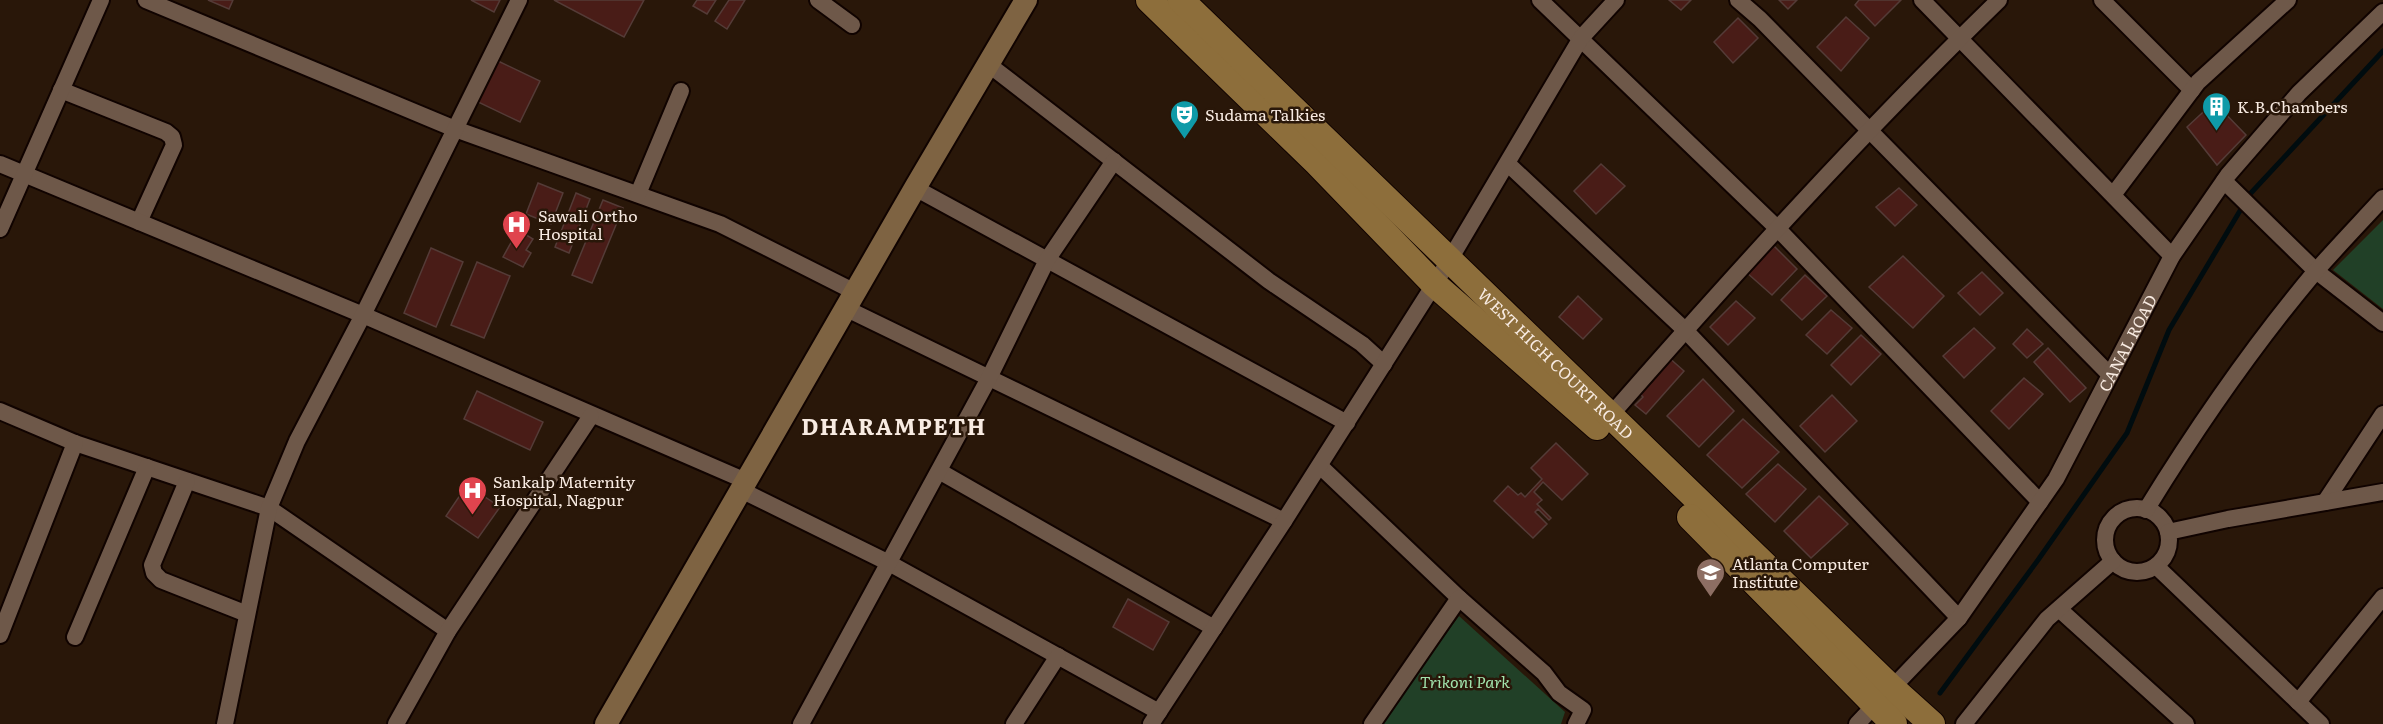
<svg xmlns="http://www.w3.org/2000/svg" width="2383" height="724" viewBox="0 0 2383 724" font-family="Literata,serif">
  <rect width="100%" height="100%" fill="#291709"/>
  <!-- green -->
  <g fill="#214027">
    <polygon points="2383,220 2383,309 2333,270"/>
    <polygon points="1459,616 1565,712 1561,724 1379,724"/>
  </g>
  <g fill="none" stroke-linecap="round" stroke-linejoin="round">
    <!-- stream -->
    <polyline stroke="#000c0f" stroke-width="5" points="1940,693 2038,560 2127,433 2169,330 2250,194 2383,51"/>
  </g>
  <!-- building -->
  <g fill="#491c17" stroke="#543b37" stroke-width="1.5">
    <polygon points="208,0 233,0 229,9"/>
    <polygon points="471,0 500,0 494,12"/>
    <polygon points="554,0 644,0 624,37"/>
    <polygon points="697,0 716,0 707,14 693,6"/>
    <polygon points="729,0 745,0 727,29 715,21"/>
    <polygon points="1669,0 1691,0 1681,10"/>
    <polygon points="1779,0 1797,0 1788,9"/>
    <polygon points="1859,0 1901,0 1875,26 1855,5"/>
    <polygon points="1846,17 1869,38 1841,71 1817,47"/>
    <polygon points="1738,18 1758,38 1733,63 1714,42"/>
    <polygon points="498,61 540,81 520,122 478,102"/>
    <polygon points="2214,102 2246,135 2217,165 2187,127"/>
    <polygon points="1601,164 1625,186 1596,214 1574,191"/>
    <polygon points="538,183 563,193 551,224 526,214"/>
    <polygon points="1899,188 1917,205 1895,226 1876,207"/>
    <polygon points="576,193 590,199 569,253 555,247"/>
    <polygon points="603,200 623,208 592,283 572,275"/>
    <polygon points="518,230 533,239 526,250 531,253 523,267 503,257"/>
    <polygon points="1772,244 1797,269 1772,295 1746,272"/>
    <polygon points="431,248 463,262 436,327 404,313"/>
    <polygon points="1903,256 1944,296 1913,328 1869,287"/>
    <polygon points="477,262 510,276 484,338 451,325"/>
    <polygon points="1982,272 2003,293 1980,315 1958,293"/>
    <polygon points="1805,275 1827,296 1802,320 1781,300"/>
    <polygon points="1578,296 1602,319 1583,339 1559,317"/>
    <polygon points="1736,301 1755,318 1728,345 1710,327"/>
    <polygon points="1831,310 1852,328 1827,354 1806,335"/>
    <polygon points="1974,328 1995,348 1964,378 1943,356"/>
    <polygon points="2027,329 2043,344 2027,358 2013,344"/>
    <polygon points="1861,335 1881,354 1851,385 1831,365"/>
    <polygon points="2048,348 2086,388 2070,402 2034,362"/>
    <polygon points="1667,356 1684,371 1646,414 1635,405 1643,397 1637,391"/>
    <polygon points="2024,378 2043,394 2009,429 1991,411"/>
    <polygon points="1703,379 1734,411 1699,447 1667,416"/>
    <polygon points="477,391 543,422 530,450 464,419"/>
    <polygon points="1832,395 1857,421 1825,452 1800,426"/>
    <polygon points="1743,419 1779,452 1742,488 1707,455"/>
    <polygon points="1556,443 1588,474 1562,500 1543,482 1534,492 1542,500 1537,504 1551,518 1549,520 1538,509 1535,512 1547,524 1533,538 1494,501 1508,486 1518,495 1521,493 1525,497 1542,479 1531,468"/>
    <polygon points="1778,464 1806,489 1775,522 1746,494"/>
    <polygon points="467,485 500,507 478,538 446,516"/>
    <polygon points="1819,496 1848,524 1811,558 1784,531"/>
    <polygon points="1128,599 1169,622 1153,650 1113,627"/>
  </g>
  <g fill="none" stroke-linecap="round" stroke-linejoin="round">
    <defs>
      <g id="street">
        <polyline points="146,0 455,129 720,224 855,292"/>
        <polyline points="818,0 852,25"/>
        <polyline points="1540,0 1778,229 2040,502"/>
        <polyline points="1738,0 1760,19 2110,375"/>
        <polyline points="1922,0 2172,256"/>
        <polyline points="2102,0 2192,90"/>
        <polyline points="988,64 1269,281 1362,344 1384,364"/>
        <polyline points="61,90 166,132 172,137 174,145 139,222"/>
        <polyline points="0,164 363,315 746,481"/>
        <polyline points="1508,164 1685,330 1959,618"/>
        <polyline points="2224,181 2316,271 2383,323"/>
        <polyline points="915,188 1347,423"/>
        <polyline points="638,194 681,91"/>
        <polyline points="2113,195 2198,82 2288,0"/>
        <polyline points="0,229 101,0"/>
        <polyline points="845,308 1284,521"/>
        <polyline points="0,411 75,443 269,508 448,631"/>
        <path d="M 1610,416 C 1735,273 1863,132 1999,0"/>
        <polyline points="1320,466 1459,598 1544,673 1559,693 1583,710 1576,724"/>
        <polyline points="939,471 1214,628"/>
        <polyline points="187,481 152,565 154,573 161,580 247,614"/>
        <polyline points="741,490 889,563 1159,712"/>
        <polyline points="2325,502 2383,414"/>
        <circle cx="2137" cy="540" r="32"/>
        <path d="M 2146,510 C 2197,427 2253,346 2315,272 C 2337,247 2360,223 2383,198"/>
        <polyline points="2168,532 2228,519 2383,492"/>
        <polyline points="2156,566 2321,724"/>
        <polyline points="2059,609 2186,724"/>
        <polyline points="0,635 75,443"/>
        <polyline points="75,637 147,467"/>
        <path id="s1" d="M 1892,688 L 1959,618 L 2056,479 L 2172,256 L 2228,175 L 2299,93 L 2383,12"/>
        <polyline points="2298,702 2383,597"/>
        <polyline points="225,724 269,508 297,441 363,315 519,0"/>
        <polyline points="396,724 448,631 591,416"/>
        <polyline points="801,724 989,378 1047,260 1114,161"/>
        <polyline points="1014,724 1058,656"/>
        <polyline points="1151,724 1284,521 1449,261 1581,38 1616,0"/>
        <polyline points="1372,724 1459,598"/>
        <polyline points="1857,724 1874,706"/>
        <polyline points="1964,724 2047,619 2113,561"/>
      </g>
      <polyline id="secondary" points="606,724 915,188 1026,0"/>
      <g id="primary">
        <polyline points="1149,0 1317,163 1434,284 1597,427"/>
        <path id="s2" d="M 1181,0 L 1892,688 L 1932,724"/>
        <polyline points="1690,517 1894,724"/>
      </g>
    </defs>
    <!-- street casing -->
    <use href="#street" stroke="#100300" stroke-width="20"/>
    <!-- secondary casing -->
    <use href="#secondary" stroke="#100300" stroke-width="26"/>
    <!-- primary casing -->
    <use href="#primary" stroke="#100300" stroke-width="28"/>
    <!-- street -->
    <use href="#street" stroke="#6e5849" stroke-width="16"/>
    <!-- secondary -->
    <use href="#secondary" stroke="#7e6342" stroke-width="22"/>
    <!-- primary -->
    <use href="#primary" stroke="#8d6e3b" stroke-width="26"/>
  </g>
  <!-- icons -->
  <defs>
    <symbol id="building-pin" viewBox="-11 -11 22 30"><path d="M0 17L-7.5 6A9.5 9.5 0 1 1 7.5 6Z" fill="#0f9aa8" stroke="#291709"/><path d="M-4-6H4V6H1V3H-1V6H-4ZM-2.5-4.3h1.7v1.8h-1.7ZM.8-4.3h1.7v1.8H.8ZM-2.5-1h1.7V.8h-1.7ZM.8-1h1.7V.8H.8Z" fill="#fff"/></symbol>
    <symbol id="theatre-pin" viewBox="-11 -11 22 30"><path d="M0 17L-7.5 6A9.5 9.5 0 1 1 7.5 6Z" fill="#0f9aa8" stroke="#291709"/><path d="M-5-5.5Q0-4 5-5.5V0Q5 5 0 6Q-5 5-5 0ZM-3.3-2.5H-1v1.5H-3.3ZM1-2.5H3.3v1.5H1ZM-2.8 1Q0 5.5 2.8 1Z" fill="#fff"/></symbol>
    <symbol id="hospital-pin" viewBox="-11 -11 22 30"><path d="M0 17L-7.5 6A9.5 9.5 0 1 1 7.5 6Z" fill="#e0444e" stroke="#291709"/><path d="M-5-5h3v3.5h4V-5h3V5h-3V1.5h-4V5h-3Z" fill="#fff"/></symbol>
    <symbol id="school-pin" viewBox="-11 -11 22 30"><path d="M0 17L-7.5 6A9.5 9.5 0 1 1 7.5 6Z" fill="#8d6e63" stroke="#291709"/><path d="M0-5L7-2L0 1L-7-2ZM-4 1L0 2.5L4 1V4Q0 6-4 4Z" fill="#fff"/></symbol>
  </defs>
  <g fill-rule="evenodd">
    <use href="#building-pin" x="2200" y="90" width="33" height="45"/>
    <use href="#theatre-pin" x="1168" y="98" width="33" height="45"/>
    <use href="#hospital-pin" x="500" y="208" width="33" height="45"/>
    <use href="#hospital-pin" x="456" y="474" width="33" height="45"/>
    <use href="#school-pin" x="1694" y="556" width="33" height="45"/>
  </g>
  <g text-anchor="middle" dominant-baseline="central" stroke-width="5" stroke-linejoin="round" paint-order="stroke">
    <!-- poi labels -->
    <g font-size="16" fill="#f8ebe2" stroke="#291709" text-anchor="start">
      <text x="2237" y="106">K.B.Chambers</text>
      <text x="1205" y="114">Sudama Talkies</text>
      <text x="538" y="215">Sawali Ortho<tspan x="538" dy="18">Hospital</tspan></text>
      <text x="493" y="481">Sankalp Maternity<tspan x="493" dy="18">Hospital, Nagpur</tspan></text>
      <text x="1732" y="563">Atlanta Computer<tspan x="1732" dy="18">Institute</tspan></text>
    </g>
    <!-- street labels -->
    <g font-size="16" fill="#f8ebe2" stroke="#291709">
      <text stroke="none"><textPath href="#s1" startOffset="420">CANAL ROAD</textPath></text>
      <text stroke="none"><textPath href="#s2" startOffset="522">WEST HIGH COURT ROAD</textPath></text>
    </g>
    <!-- park labels -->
    <g font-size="16" font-style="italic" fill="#a2e5ae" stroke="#291709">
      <text x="1465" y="681">Trikoni Park</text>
    </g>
    <!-- district labels -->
    <g font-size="22" font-weight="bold" letter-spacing="1.5" fill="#f8ebe2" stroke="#291709">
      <text x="894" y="425">DHARAMPETH</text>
    </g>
  </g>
</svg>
